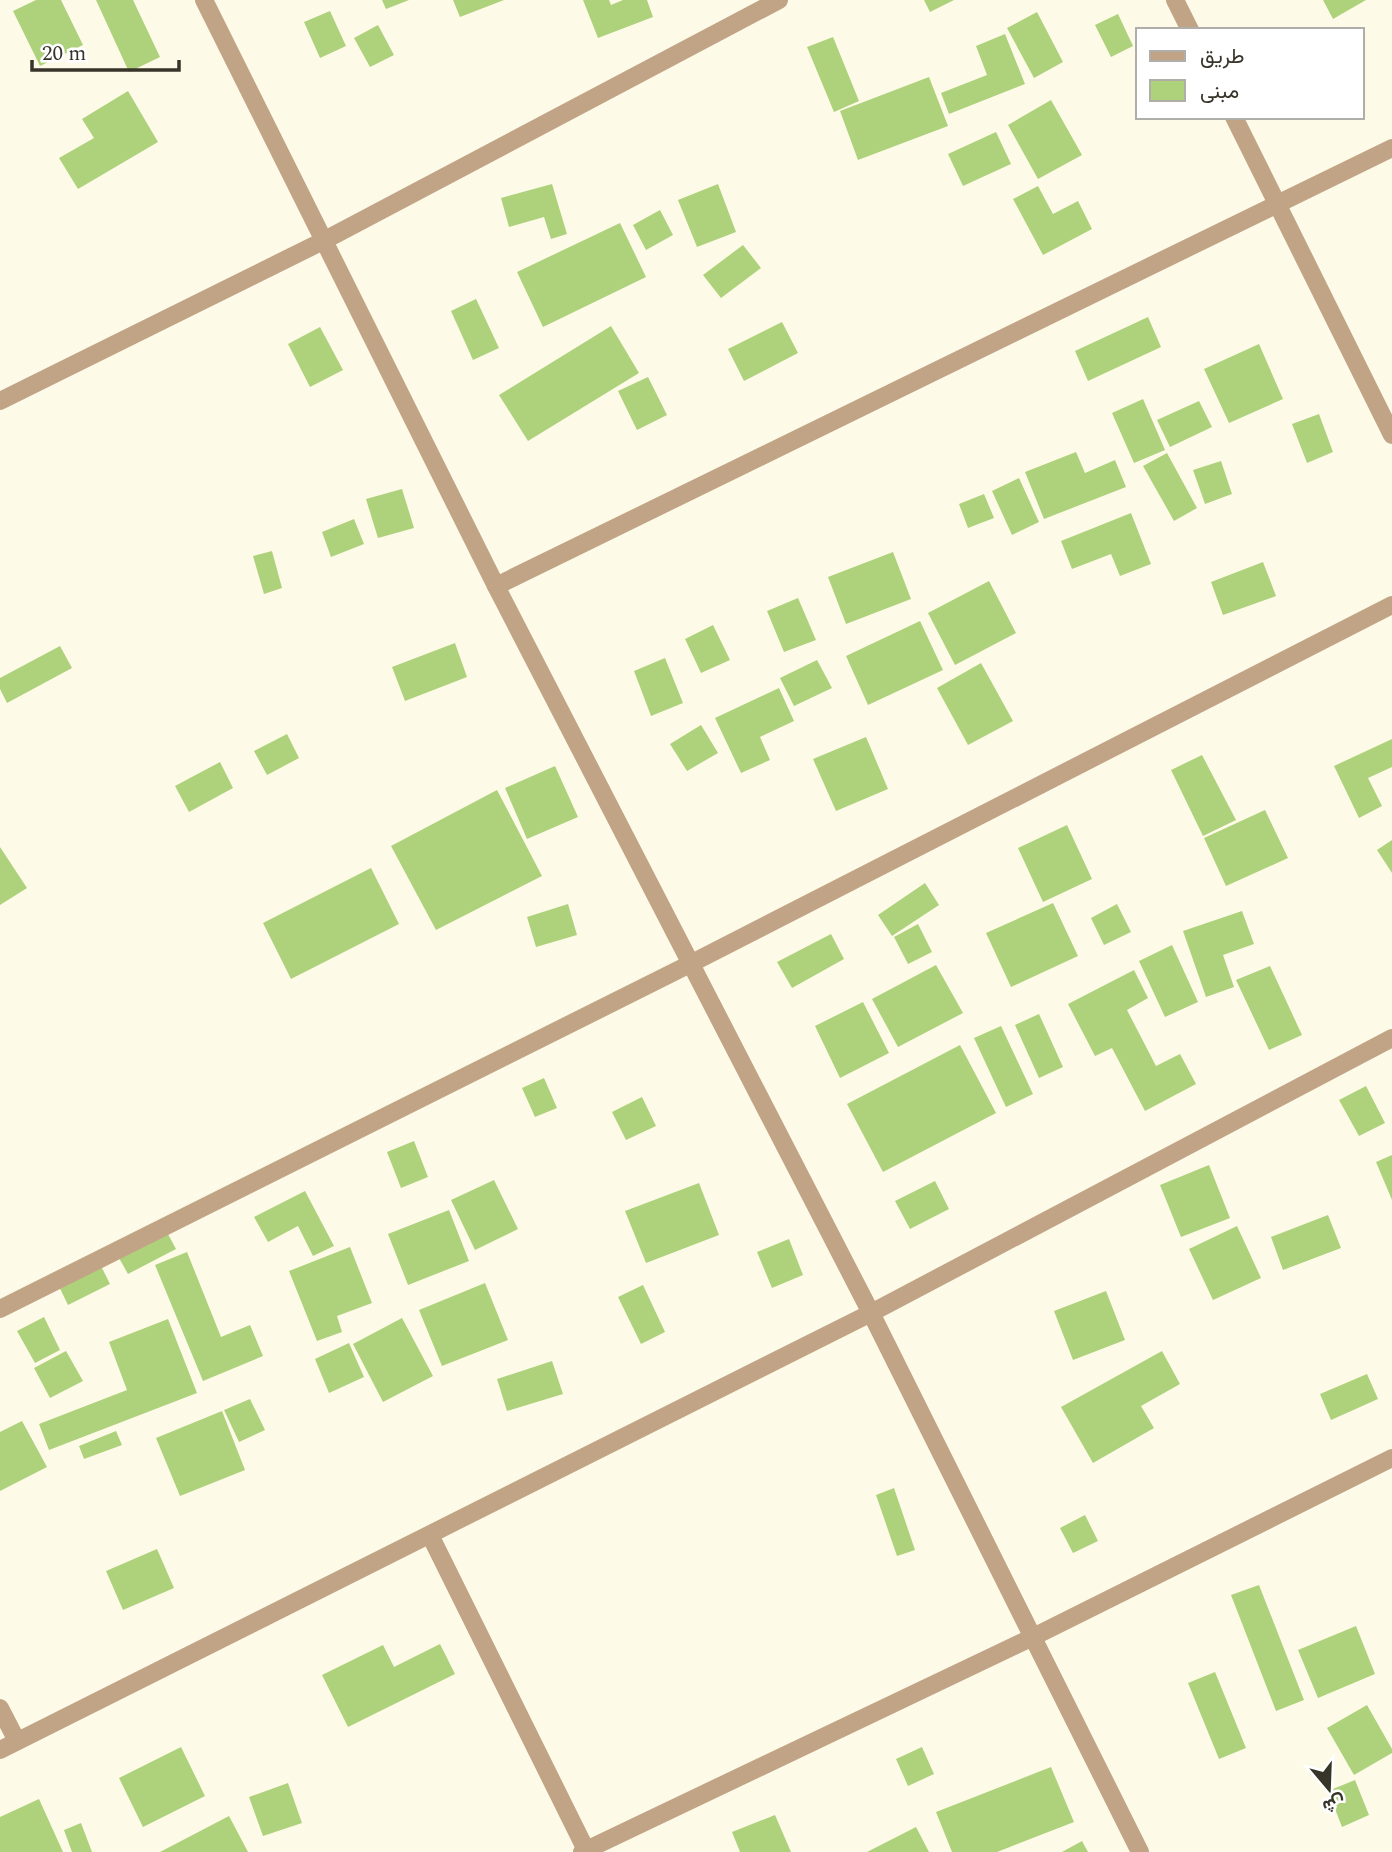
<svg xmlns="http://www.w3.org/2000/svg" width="1392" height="1852" viewBox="0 0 1392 1852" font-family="Spectral,Vazirmatn,serif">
  <rect width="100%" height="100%" fill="#fefae8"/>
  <!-- building -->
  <g fill="#aed27b">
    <polygon points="36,0 61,0 83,45 40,66 13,11"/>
    <polygon points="96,0 133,0 160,57 129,72"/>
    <polygon points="382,0 409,0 386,9"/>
    <polygon points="453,0 504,0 460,17"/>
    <polygon points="583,0 609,0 611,5 623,0 647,0 653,17 598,38"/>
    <polygon points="924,0 954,0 930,12"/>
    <polygon points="1323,0 1366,0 1333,19"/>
    <polygon points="330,11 346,46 320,58 304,22"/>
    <polygon points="1037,12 1063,62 1034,78 1007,28"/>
    <polygon points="1118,14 1133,46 1111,57 1095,25"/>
    <polygon points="378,25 394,55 370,67 354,38"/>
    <polygon points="1005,34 1025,84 949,114 941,93 987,75 976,46"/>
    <polygon points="833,37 859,101 834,112 807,47"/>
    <polygon points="929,77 948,126 858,160 840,111"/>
    <polygon points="128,91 158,142 78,189 59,158 94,138 82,119"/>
    <polygon points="1051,100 1082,155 1038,179 1008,125"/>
    <polygon points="996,132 1011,164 963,186 948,154"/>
    <polygon points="552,184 567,234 551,239 544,217 509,227 501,198"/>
    <polygon points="718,184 736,232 697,247 678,200"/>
    <polygon points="1038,186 1053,214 1078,201 1092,229 1043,255 1013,199"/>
    <polygon points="660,210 673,235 646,250 633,225"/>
    <polygon points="620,223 646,277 543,327 517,272"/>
    <polygon points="743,245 761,268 721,298 703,275"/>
    <polygon points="476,299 499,348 473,360 451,311"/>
    <polygon points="1148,317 1161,347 1088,381 1075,351"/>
    <polygon points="782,322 798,353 744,381 728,349"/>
    <polygon points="611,326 639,373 528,441 499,395"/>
    <polygon points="320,327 343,370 310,387 288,344"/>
    <polygon points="1259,344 1283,399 1229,423 1204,369"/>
    <polygon points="648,377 667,415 637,430 618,391"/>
    <polygon points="1143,399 1165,450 1134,463 1112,413"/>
    <polygon points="1199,401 1212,427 1170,447 1157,420"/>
    <polygon points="1319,414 1333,452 1307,463 1292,424"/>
    <polygon points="1076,452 1085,473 1115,460 1126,487 1044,519 1025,472"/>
    <polygon points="1167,453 1197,508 1174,521 1143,466"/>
    <polygon points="1221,461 1232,494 1205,504 1193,470"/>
    <polygon points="1019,478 1039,522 1012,535 992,491"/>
    <polygon points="402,489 414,528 378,538 366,499"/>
    <polygon points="984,494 994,518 968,528 959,504"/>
    <polygon points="1131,513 1151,564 1120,576 1111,554 1072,569 1061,541"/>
    <polygon points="354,519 364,544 331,557 322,532"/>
    <polygon points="272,551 282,588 264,594 253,556"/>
    <polygon points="893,552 911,599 846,624 828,577"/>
    <polygon points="1263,562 1276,596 1223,615 1211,582"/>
    <polygon points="989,581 1016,633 955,665 928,613"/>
    <polygon points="798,598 816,640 784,652 767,611"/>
    <polygon points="920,621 943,670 868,705 846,656"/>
    <polygon points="713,625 730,660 701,673 685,639"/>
    <polygon points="455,643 467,677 405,701 392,667"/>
    <polygon points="60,646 72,668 7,703 0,689 0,678"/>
    <polygon points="665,658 683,703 651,716 634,671"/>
    <polygon points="817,660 832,688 794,706 780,678"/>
    <polygon points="981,663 1013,721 968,745 937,688"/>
    <polygon points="779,688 794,721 760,737 770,760 741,773 715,718"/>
    <polygon points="701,725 718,753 687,771 670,744"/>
    <polygon points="287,734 299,758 267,775 254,751"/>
    <polygon points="866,737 888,789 836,811 813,759"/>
    <polygon points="1392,739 1392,767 1368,778 1382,806 1359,818 1334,766"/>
    <polygon points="1202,755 1236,820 1203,836 1171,770"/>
    <polygon points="220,762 233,788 189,812 175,786"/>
    <polygon points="555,766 578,817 527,839 505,788"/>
    <polygon points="497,790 542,876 436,930 391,846"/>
    <polygon points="1265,810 1288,858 1226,886 1204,838"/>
    <polygon points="1067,825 1092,879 1043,902 1018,848"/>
    <polygon points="1392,840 1392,873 1377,850"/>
    <polygon points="0,847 27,888 0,905"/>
    <polygon points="371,868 399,924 291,979 263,923"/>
    <polygon points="925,883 939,905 892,936 878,915"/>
    <polygon points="1053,903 1078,956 1011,987 986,933"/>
    <polygon points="568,904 577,935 536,947 527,917"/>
    <polygon points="1117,904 1131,932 1104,945 1091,918"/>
    <polygon points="1242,911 1254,944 1223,955 1234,987 1206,997 1183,931"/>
    <polygon points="918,924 932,952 908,964 894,937"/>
    <polygon points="831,934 844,959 792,988 777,962"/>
    <polygon points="1172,945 1198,1002 1165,1017 1139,961"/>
    <polygon points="936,965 963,1013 898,1047 872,999"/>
    <polygon points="1270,966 1302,1035 1269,1050 1236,980"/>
    <polygon points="1134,970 1148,998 1127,1010 1156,1066 1180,1054 1196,1084 1145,1111 1112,1048 1095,1056 1068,1004"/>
    <polygon points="863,1002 889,1053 840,1078 815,1026"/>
    <polygon points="1039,1014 1063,1067 1039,1078 1015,1025"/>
    <polygon points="1001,1026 1033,1094 1006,1107 974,1038"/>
    <polygon points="960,1045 996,1113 883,1172 847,1104"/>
    <polygon points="544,1078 557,1108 535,1117 522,1088"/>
    <polygon points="1366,1086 1385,1123 1359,1136 1339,1100"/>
    <polygon points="642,1097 656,1126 626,1140 612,1112"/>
    <polygon points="414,1141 428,1177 401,1188 387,1152"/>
    <polygon points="1392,1155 1392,1200 1376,1162"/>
    <polygon points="1209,1165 1230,1218 1181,1237 1160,1185"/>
    <polygon points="494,1180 518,1229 475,1250 451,1200"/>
    <polygon points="935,1181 949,1209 910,1229 895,1201"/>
    <polygon points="699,1183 719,1235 646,1263 625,1211"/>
    <polygon points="305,1191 334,1246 313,1256 298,1226 268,1242 254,1217"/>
    <polygon points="449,1210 469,1261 408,1285 388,1234"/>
    <polygon points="1328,1215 1341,1248 1283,1270 1271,1237"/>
    <polygon points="162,1223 176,1249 128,1274 114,1249"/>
    <polygon points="1237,1226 1261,1278 1213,1300 1189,1249"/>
    <polygon points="789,1239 803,1275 772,1288 757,1252"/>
    <polygon points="350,1247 372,1303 337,1316 342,1332 317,1341 289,1271"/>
    <polygon points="187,1252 221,1337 250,1325 263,1356 203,1381 155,1265"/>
    <polygon points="96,1256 110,1284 68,1305 54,1276"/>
    <polygon points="485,1283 508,1340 442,1366 419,1310"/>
    <polygon points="643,1285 665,1332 641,1344 618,1297"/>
    <polygon points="1106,1291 1125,1340 1073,1360 1054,1311"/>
    <polygon points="44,1317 60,1350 35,1363 17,1331"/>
    <polygon points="402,1318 433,1376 383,1402 353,1344"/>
    <polygon points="168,1319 197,1393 49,1450 39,1424 127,1390 109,1342"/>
    <polygon points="349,1343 364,1377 329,1393 315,1359"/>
    <polygon points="66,1351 83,1381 50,1398 34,1368"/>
    <polygon points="1162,1351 1180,1384 1141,1406 1154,1428 1093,1463 1061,1407"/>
    <polygon points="552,1361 563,1394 507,1411 497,1379"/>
    <polygon points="1367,1374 1378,1399 1331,1420 1320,1394"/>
    <polygon points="250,1399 265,1430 239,1442 224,1410"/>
    <polygon points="222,1411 245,1470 180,1496 156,1438"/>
    <polygon points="22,1421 47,1467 0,1491 0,1432"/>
    <polygon points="116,1431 122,1445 84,1459 79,1446"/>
    <polygon points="894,1488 915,1550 897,1556 876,1495"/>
    <polygon points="1085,1515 1098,1541 1073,1553 1060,1528"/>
    <polygon points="157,1549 174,1588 123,1610 106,1571"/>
    <polygon points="1259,1585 1304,1700 1276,1711 1231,1595"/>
    <polygon points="1356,1626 1375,1674 1318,1698 1298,1650"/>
    <polygon points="440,1644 455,1674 348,1727 322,1675 383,1645 394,1667"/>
    <polygon points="1215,1672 1246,1748 1219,1759 1188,1683"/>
    <polygon points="1367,1705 1392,1749 1392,1753 1354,1775 1327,1728"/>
    <polygon points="181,1747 205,1796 143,1827 119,1778"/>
    <polygon points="922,1747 934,1774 908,1786 896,1759"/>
    <polygon points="1051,1767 1074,1822 997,1852 952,1852 936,1812"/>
    <polygon points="1355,1780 1369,1815 1342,1827 1328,1791"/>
    <polygon points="288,1783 302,1823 263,1836 249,1797"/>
    <polygon points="39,1799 63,1852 0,1852 0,1817"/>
    <polygon points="775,1815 791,1852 740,1852 732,1832"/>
    <polygon points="229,1816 248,1852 160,1852"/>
    <polygon points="81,1823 92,1852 72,1852 64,1830"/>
    <polygon points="916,1827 929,1852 867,1852"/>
    <polygon points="1082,1841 1088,1852 1062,1852"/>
  </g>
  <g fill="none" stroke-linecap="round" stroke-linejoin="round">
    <!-- minor -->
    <g stroke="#c1a486" stroke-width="18">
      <polyline points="204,0 496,586 871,1313 1140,1852"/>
      <polyline points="1175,0 1190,30"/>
      <polyline points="1234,117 1392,435"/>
      <polyline points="0,401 325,240 779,0"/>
      <polyline points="496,586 1392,148"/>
      <polyline points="0,1309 690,964 1392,605"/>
      <polyline points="430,1535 587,1852"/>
      <polyline points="0,1708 17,1741"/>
      <polyline points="0,1750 871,1313 1392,1038"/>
      <polyline points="582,1852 1033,1637 1392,1458"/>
    </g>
  </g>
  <!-- legend -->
  <rect x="1136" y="28" width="228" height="91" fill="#ffffff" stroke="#afaea9" stroke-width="2"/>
  <rect x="1150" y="51" width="35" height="10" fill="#c1a486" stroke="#afaea9" stroke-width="2"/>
  <text x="1200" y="63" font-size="21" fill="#373529">طريق</text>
  <rect x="1150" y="80" width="35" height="21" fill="#aed27b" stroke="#afaea9" stroke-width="2"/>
  <text x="1200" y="98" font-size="21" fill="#373529">مبنى</text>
  <!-- north arrow -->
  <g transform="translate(1329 1789) rotate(161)" stroke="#ffffff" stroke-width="5" paint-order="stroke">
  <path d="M0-5L12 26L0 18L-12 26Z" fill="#373529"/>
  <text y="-10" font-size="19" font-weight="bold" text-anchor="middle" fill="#373529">ش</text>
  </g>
  <!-- scale -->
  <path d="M32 60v10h147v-10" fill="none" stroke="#373529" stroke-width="3.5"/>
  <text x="42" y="60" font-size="21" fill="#373529" stroke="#ffffff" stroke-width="5" paint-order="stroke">20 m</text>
</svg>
